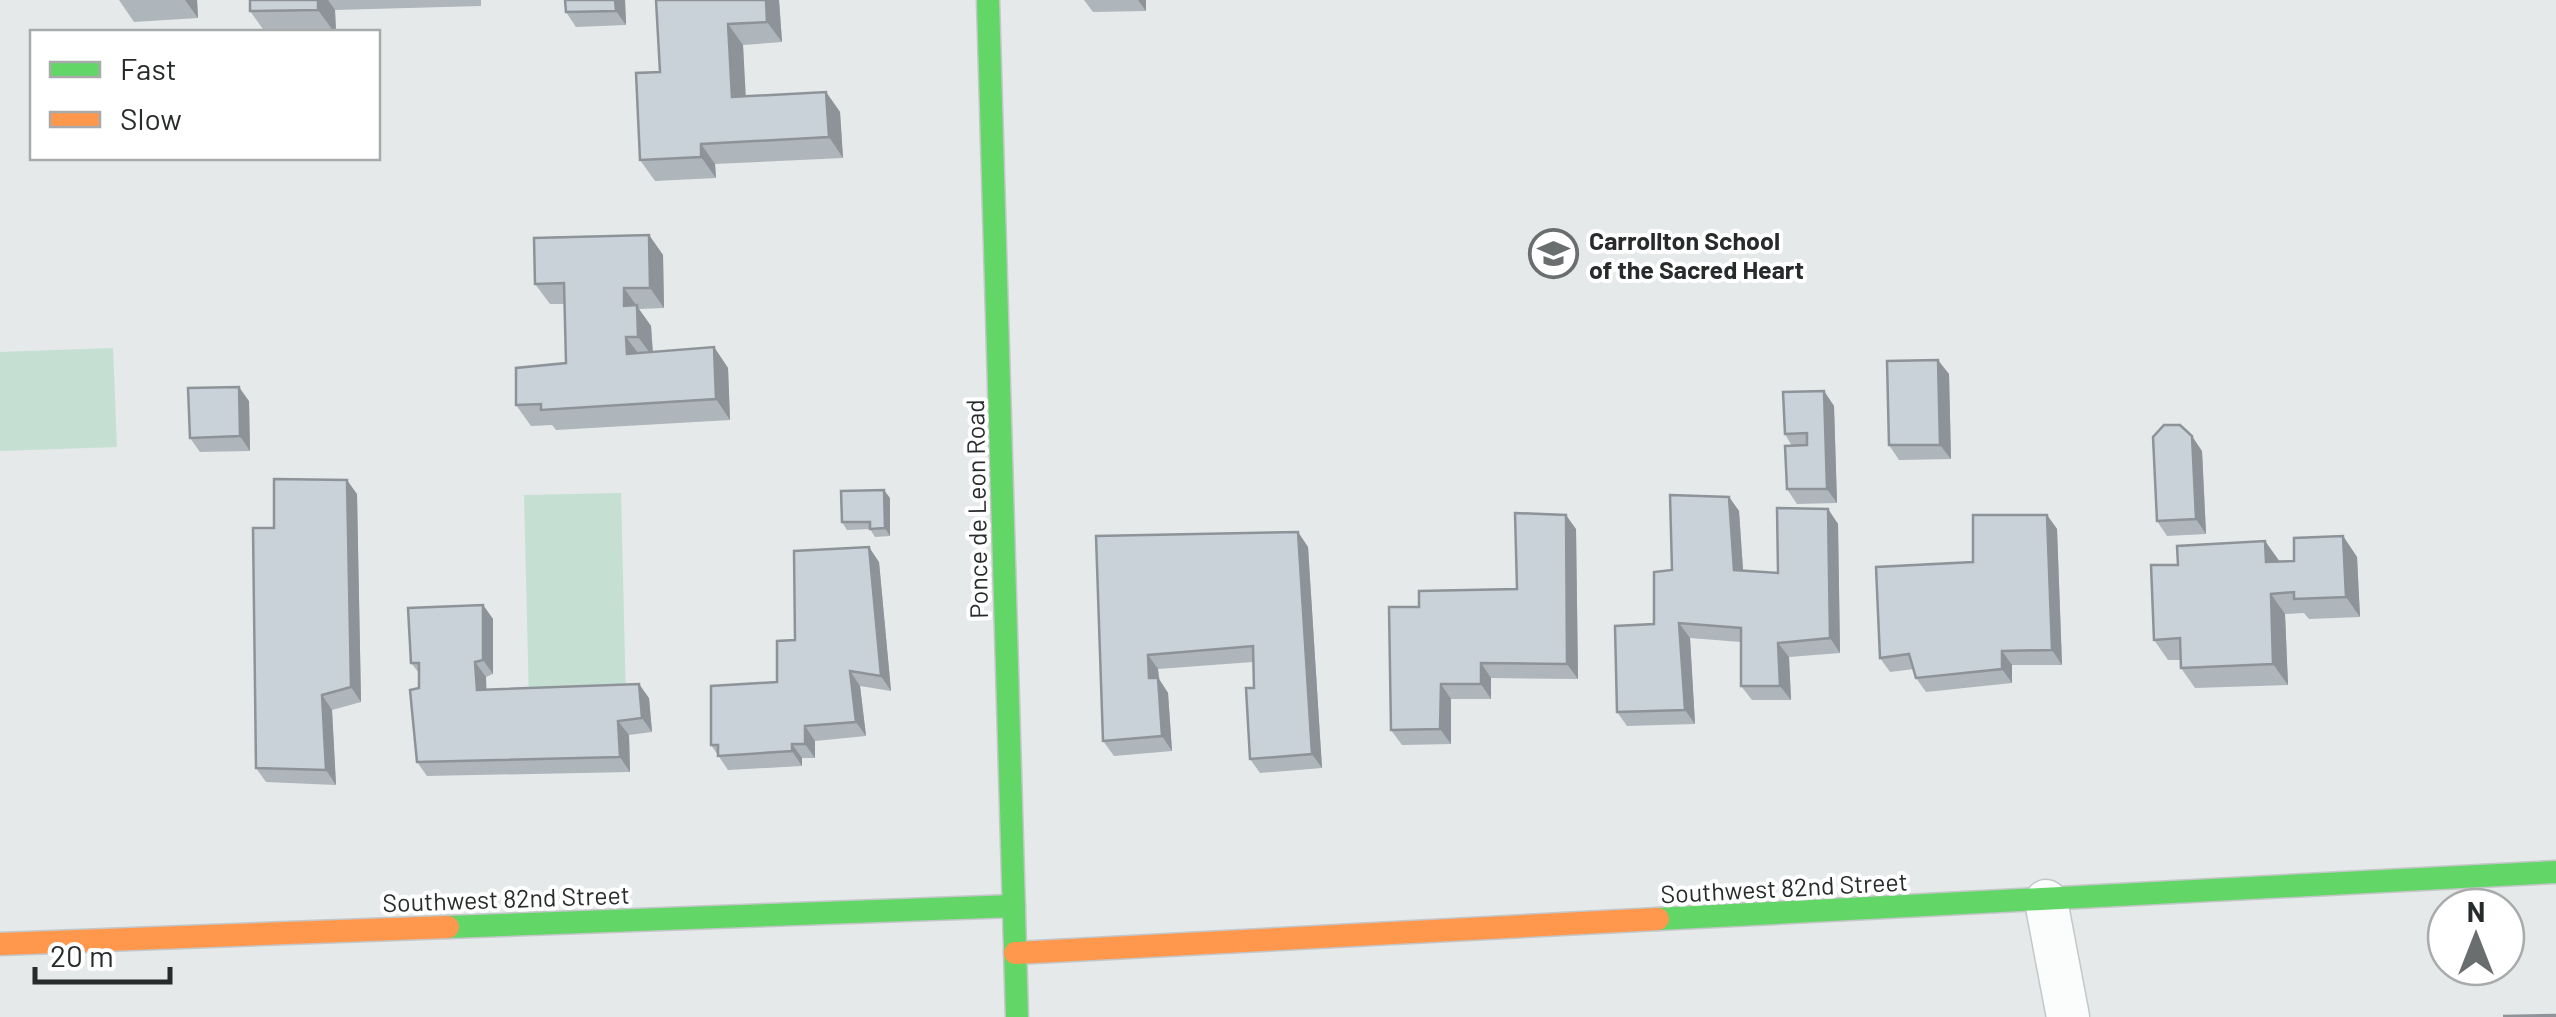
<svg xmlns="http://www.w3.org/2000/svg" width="2556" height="1017" viewBox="0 0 2556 1017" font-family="Barlow,sans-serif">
  <rect width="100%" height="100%" fill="#e5e9ea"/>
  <!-- park -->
  <g fill="#c5e0d2">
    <polygon points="113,348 117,447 0,451 0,352"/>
    <polygon points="621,493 626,702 529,703 524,495"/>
  </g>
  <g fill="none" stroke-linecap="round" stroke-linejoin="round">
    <defs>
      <polyline id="street" points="2046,901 2068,1017"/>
      <g id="fast">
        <polyline points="988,0 1017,1017"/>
        <polyline points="1658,919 2556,872"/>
        <polyline points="448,927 1014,906"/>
      </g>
      <g id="slow">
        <polyline points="0,944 448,927"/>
        <polyline points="1015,953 1658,919"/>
      </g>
    </defs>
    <!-- street casing -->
    <use href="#street" stroke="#c4c7c8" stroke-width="45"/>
    <!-- fast casing -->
    <use href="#fast" stroke="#c4c7c8" stroke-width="25"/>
    <!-- slow casing -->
    <use href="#slow" stroke="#c4c7c8" stroke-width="25"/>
    <!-- street -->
    <use href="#street" stroke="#fbfcfc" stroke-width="42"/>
    <!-- fast -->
    <use href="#fast" stroke="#63d668" stroke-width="22"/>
    <!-- slow -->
    <use href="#slow" stroke="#ff974d" stroke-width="22"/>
  </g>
  <!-- wall -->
  <g fill="#aeb5bb">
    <polygon points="119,0 197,0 198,18 134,22"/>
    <polygon points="250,0 481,0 481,6 335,10 336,32 265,32 250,11"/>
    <polygon points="625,0 626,25 576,27 566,12"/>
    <polygon points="656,0 779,0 782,42 743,45 745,96 826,92 840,112 843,158 715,164 716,178 655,181 640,160 660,72"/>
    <polygon points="1084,0 1146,0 1146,11 1093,12"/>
    <polygon points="649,235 663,255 664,308 639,309 651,326 653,352 714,347 728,368 730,420 556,430 552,425 531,426 516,405 566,363 564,304 550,304 535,284"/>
    <polygon points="1949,374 1951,459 1899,460 1889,445"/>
    <polygon points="1824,391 1834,406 1837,503 1797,504 1787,489 1792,446 1785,434"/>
    <polygon points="249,401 250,451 200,452 190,438"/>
    <polygon points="2202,451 2206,534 2167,536 2157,521"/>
    <polygon points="357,494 361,702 332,710 336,785 266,782 256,768 274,528"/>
    <polygon points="1729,497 1739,511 1743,570 1778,573 1828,509 1838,524 1840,653 1789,657 1791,700 1752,700 1741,686 1741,642 1690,638 1695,724 1627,726 1617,712 1654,624 1672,570"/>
    <polygon points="890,498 890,536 875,537 870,529 847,530 842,522"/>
    <polygon points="2047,515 2057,529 2062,665 2012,665 2012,683 1926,692 1916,678 1914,669 1890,672 1880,658 1973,562"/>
    <polygon points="1576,529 1578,679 1491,678 1491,699 1451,699 1451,744 1402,745 1391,730 1419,607 1517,589"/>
    <polygon points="1298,532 1308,547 1322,768 1260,773 1250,759 1254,688 1253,662 1158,669 1159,679 1168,693 1172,751 1114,756 1103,741 1096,536"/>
    <polygon points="2343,536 2357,557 2360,617 2309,619 2304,613 2285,614 2288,685 2195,688 2181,668 2181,660 2168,660 2154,640 2178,565 2265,541 2279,561 2294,561"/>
    <polygon points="879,562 891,691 860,686 866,736 815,741 815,758 802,758 802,766 728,770 711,745 777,682 795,640"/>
    <polygon points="483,605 493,619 493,674 486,677 486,689 649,698 652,732 629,735 630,772 427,776 417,762 419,673 411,663"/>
  </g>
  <!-- shaded-wall -->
  <g fill="#8d9398">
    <polygon points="185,0 197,0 198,18"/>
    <polygon points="318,0 328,0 335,10 336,32 334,32 318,10"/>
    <polygon points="615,0 625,0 626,25 616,11"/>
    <polygon points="766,0 779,0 782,42 767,22"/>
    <polygon points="1138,0 1146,0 1146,11"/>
    <polygon points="728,24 743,45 747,118 732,97"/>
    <polygon points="826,92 840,112 843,158 829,137"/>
    <polygon points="701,144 715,164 716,178 701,157"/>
    <polygon points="649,235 663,255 664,308 650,288"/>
    <polygon points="624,288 651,326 653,357 638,337 624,306"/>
    <polygon points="626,337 641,357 627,354"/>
    <polygon points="714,347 728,368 730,420 716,399"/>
    <polygon points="1938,360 1949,374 1951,459 1940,445"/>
    <polygon points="239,387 249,401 250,451 240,436"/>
    <polygon points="1824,391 1834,406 1837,503 1827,489"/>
    <polygon points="2192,436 2202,451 2206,534 2196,519"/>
    <polygon points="347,480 357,494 361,702 351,687"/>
    <polygon points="884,490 890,498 890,536 885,528"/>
    <polygon points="1729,497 1739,511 1744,584 1734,570"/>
    <polygon points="1828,509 1838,524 1840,653 1830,638"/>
    <polygon points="1566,515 1576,529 1578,679 1567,664"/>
    <polygon points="2047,515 2057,529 2062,665 2052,650"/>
    <polygon points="1298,532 1308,547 1322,768 1312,754"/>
    <polygon points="2343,536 2357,557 2360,617 2346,597"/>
    <polygon points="2265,541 2280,562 2266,562"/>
    <polygon points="869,547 879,562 891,691 881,676"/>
    <polygon points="2271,594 2285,614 2288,685 2273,664"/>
    <polygon points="483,605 493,619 493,674 483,660"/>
    <polygon points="1679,623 1690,638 1695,724 1685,710"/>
    <polygon points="1778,643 1789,657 1791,700 1780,686"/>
    <polygon points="2002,651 2012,665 2012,683 2002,669"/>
    <polygon points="1148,655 1158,669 1159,679 1168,693 1172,751 1162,736 1149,678"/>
    <polygon points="475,662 486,677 487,704 477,690"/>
    <polygon points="1481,663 1491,678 1491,699 1481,684"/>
    <polygon points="850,671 860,686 866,736 856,722"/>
    <polygon points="639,684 649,698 652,732 642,718"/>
    <polygon points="1441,684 1451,699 1451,744 1440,729"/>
    <polygon points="322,695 332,710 336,785 326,770"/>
    <polygon points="618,721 629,735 630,772 620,757"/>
    <polygon points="805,726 815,741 815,758 805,744"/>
    <polygon points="792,744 802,758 802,766 792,751"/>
  </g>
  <!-- building -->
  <g fill="#cad2d9" stroke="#8d9398" stroke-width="2.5">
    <polygon points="250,0 318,0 318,10 250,11"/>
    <polygon points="565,0 615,0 616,11 566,12"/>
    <polygon points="656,0 766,0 767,22 728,24 732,97 826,92 829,137 701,144 701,157 640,160 636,73 660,72"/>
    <polygon points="649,235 650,288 624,288 624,306 637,305 638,337 626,337 627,354 714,347 716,399 541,410 541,404 516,405 516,368 566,363 564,283 535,284 534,238"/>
    <polygon points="1938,360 1940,445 1889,445 1887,361"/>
    <polygon points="239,387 240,436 190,438 188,388"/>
    <polygon points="1824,391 1827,489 1787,489 1785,446 1807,445 1807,433 1785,434 1783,392"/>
    <polygon points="2164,425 2180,425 2192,436 2196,519 2157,521 2153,437"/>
    <polygon points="274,479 347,480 351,687 322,695 326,770 256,768 253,528 274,528"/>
    <polygon points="884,490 885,528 870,529 870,522 842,522 841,491"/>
    <polygon points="1670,495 1729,497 1734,570 1778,573 1777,508 1828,509 1830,638 1778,643 1780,686 1741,686 1741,628 1679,623 1685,710 1617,712 1615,626 1654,624 1654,572 1672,570"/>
    <polygon points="1515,513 1566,515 1567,664 1481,663 1481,684 1441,684 1440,729 1391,730 1389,607 1419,607 1419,591 1517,589"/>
    <polygon points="1973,515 2047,515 2052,650 2002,651 2002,669 1916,678 1909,654 1880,658 1876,567 1973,562"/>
    <polygon points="1298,532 1312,754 1250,759 1246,688 1254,688 1253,646 1148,655 1149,678 1158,678 1162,736 1103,741 1096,536"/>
    <polygon points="2343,536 2346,597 2294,599 2294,592 2271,594 2273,664 2181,668 2180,638 2154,640 2151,565 2178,565 2177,546 2265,541 2266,562 2294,561 2294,538"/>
    <polygon points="869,547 881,676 850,671 856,722 805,726 805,744 792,744 792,751 718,756 718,745 711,745 711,686 777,682 777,641 795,640 794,551"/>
    <polygon points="483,605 483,660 475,662 477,690 639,684 642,718 618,721 620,757 417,762 410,690 419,688 419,663 411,663 408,608"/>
    <polygon points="2556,1015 2556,1017 2503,1016"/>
  </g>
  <!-- icons -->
  <defs>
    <symbol id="school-ring" viewBox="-11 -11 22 22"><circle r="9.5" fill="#fff" stroke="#6a6e6e" stroke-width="1.5"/><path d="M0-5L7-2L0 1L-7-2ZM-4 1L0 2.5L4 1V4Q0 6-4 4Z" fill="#6a6e6e"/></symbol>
  </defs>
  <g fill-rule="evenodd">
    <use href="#school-ring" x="1526" y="226" width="55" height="55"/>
  </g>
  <g text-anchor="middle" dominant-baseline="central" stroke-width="8" stroke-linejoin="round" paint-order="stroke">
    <!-- poi labels -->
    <g font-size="25" font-weight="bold" fill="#282b2c" stroke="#fff" text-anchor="start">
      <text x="1589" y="240">Carrollton School<tspan x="1589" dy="29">of the Sacred Heart</tspan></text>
    </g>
    <!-- street labels -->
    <g font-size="25" fill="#282b2c" stroke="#fff">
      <text transform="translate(976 509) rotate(-91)">Ponce de Leon Road</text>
      <text transform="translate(1784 887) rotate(-3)">Southwest 82nd Street</text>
      <text transform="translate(506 898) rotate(-2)">Southwest 82nd Street</text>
    </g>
  </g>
  <!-- legend -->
  <rect x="30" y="30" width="350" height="130" fill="#ffffff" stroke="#a9aaab" stroke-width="2.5"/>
  <rect x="50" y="62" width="50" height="15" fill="#63d668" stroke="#a9aaab" stroke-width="2.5"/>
  <text x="120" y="80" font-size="30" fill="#282b2c">Fast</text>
  <rect x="50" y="112" width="50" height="15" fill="#ff974d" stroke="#a9aaab" stroke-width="2.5"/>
  <text x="120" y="130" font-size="30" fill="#282b2c">Slow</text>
  <!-- north arrow -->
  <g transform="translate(2476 937)"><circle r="48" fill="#ffffff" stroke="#a9aaab" stroke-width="2.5"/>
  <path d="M0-8L18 38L0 25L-18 38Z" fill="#6a6e6e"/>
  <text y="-15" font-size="28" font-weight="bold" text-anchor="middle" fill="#282b2c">N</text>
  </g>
  <!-- scale -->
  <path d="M35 967v15h135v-15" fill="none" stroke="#282b2c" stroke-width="5"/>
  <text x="50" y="967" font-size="30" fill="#282b2c" stroke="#ffffff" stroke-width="8" paint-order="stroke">20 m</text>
</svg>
